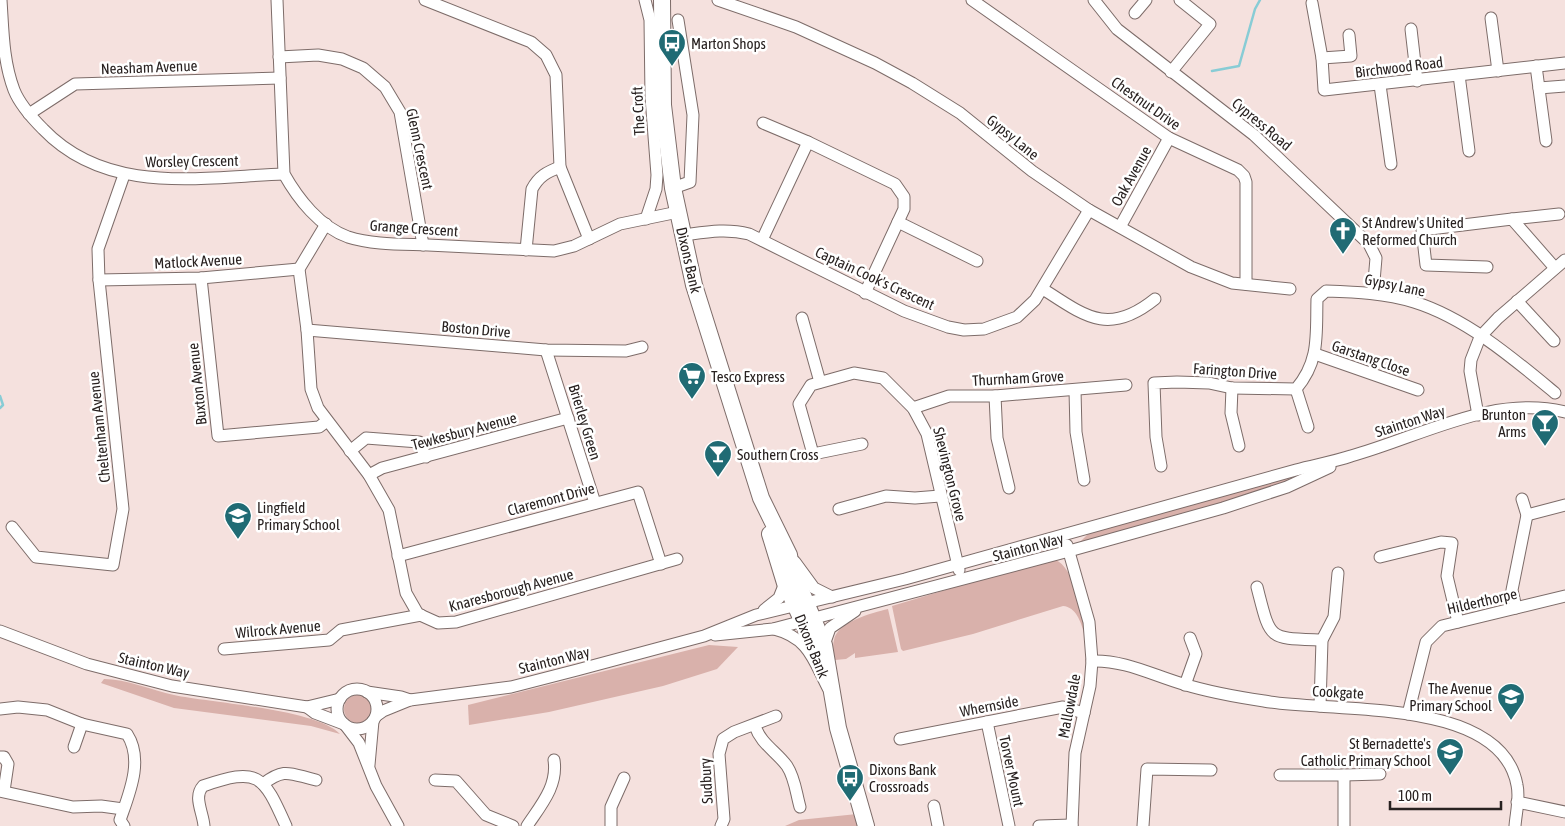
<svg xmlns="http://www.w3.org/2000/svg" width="1565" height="826" viewBox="0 0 1565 826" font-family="'Asap Condensed',sans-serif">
  <rect width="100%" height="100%" fill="#f5e1de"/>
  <!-- green -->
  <g fill="#d9b1ab">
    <polygon points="1299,475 1300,476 1236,500 1079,543 1089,533"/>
    <path d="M 1055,560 C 1074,566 1084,615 1084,633 C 1081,622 1076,607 1063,606 L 973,634 L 903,651 L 901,649 L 892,606 L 992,576 Z"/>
    <path d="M 888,609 L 898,652 L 855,658 L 855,653 L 846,659 L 835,660 C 834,654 832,647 834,640 C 837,622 872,613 888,609 Z"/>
    <polygon points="709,645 738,647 717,669 663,686 549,712 469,725 468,705"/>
    <path d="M 104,679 C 126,679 152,690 174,695 C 211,703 316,709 340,734 L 311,726 L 174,708 L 101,683 Z"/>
    <circle cx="358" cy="709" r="14"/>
    <polygon points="857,814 861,826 785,826 799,820"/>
  </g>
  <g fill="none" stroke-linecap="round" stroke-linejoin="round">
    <!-- stream -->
    <g stroke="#88ccd5" stroke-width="2.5">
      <polyline points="1212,71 1239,66 1255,9 1260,0"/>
      <polyline points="0,396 3,405 0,408"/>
    </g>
    <defs>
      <g id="minor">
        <path d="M 1,0 C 3,30 3,61 14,90 C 20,105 32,118 43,129 C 107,196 201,177 284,174"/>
        <path d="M 277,0 L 284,174 C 298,199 320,227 348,237 C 373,245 402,244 428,245 C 470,247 512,249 554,251 L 574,246 L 620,224 L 678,212"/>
        <polyline points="425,0 531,42 546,55 556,75 560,167 589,239"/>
        <polyline points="645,0 650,20 651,97 657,175 656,189 646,219"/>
        <polyline points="718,0 796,27 875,63 912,83 960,113 1032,171 1089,210 1191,267 1232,283 1290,289"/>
        <polyline points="972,0 1169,138 1238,170 1244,176 1246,182 1246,284"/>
        <polyline points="1094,0 1117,29 1254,135 1369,244 1376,258 1373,293"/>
        <polyline points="1312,3 1322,58 1324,90 1565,63"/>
        <polyline points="1135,13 1146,0"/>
        <polyline points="1491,18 1498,71"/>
        <polyline points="1411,29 1417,81"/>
        <polyline points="279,57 318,55 342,59 363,68 385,87 400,112 423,245"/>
        <polyline points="1322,58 1351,56 1349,35"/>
        <polyline points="1536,66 1546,141"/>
        <polyline points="1171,72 1210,24 1180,0"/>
        <polyline points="1459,75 1469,151"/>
        <polyline points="1380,85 1391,164"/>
        <polyline points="1539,88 1565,86"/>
        <polyline points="29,114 75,84 280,78"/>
        <polyline points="763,123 808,142"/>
        <polyline points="673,188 690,182 693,115 678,20"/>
        <polyline points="1512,219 1559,214"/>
        <polyline points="898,222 977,261"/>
        <polyline points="326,224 299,269 307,330 311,389 318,408 369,475 389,510 406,593 418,614 438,623 456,622 677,559"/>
        <polyline points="1120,227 1169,138"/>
        <path d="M 684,235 C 706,232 726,228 749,234 L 904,311 L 948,327 L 964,330 L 984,329 L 1017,317 L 1035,300 L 1089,210"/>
        <polyline points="762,240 808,142 895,184 904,197 904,209 865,293"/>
        <path d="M 526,250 L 532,189 C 539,176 547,172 560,167"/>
        <polyline points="1487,267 1426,265 1422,230 1512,219 1555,268"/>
        <polyline points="201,278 218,436 319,427 327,421"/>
        <polyline points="99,280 201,278 299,269"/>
        <path d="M 1043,289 C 1086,317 1109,336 1155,299"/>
        <polyline points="1517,301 1554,341"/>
        <polyline points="802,318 820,382"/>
        <polyline points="307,330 546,350 626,351 642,347"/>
        <polyline points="546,350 595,503"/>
        <polyline points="1315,354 1418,390"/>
        <polyline points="1232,388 1231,413 1239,446"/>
        <polyline points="1296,389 1308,427"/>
        <polyline points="1075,390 1076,432 1084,480"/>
        <polyline points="995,396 997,438 1009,488"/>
        <polyline points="913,408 949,396 995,396 1126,385"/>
        <polyline points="1478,415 1470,371 1471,360 1480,337 1498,318 1565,260"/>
        <polyline points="862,444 813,454 799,404 811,385 854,373 883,378 913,408 927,434 959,570"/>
        <polyline points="350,451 366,438 419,442 426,457"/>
        <path d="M 1161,466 L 1156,437 L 1154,383 L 1177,382 L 1209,383 L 1232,388 L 1296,389 C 1320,361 1316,335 1317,299 L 1326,291 C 1356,292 1385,293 1414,302 C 1466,318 1514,359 1555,393"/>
        <polyline points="369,475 382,468 568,418"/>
        <polyline points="839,509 886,496 915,498 940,496"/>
        <polyline points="1527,515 1565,505"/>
        <polyline points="12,527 36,557 113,565 123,509 99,280 98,249 124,175"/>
        <polyline points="1067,545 1089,622 1092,661 1090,686 1075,753 1072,826"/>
        <polyline points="398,556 638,492 661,564"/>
        <polyline points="1380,557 1441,542 1452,543 1447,576 1458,622"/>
        <polyline points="795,562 814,588 832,597"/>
        <path d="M 1257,587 C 1271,641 1267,638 1322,640"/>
        <polyline points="1516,608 1512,590 1527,515 1522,499"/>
        <polyline points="764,610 779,598 785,583"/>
        <path d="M 774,629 C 809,638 813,659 828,688"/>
        <polyline points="0,631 87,664 172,686 307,707 340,699"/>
        <polyline points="715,635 773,629 1069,551 1223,508 1287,487 1330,467"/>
        <polyline points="824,645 830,628 855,611"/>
        <polyline points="224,649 329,640 341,630 421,615"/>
        <path d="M 1092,661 C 1125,660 1152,675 1183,684 C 1209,692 1237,697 1264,701 C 1329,713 1501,696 1517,785 C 1520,798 1516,813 1515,826"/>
        <polyline points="1185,685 1196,654 1190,638"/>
        <circle cx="357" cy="709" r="20"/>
        <polyline points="367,692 401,697 410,700"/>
        <polyline points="1320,706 1322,640 1334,617 1338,573"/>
        <polyline points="307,707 315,713 344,724"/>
        <path d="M 0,709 L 18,707 L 47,710 L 82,724 L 127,734 C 144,760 129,794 120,820 L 124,826"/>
        <polyline points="1408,714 1426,642 1442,626 1565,596"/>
        <path d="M 376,716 L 383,711 L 410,700 L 511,687 L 577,670 L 704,636 L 756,615 L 905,579 L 1296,470 C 1314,465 1333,462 1351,456 C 1420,437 1493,394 1565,412"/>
        <polyline points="987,722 1009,826"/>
        <polyline points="346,726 359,743 376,786 398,826"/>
        <path d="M 755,726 C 761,744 776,751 787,766 C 795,778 796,793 800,807"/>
        <polyline points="900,739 1063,707 1084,713"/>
        <polyline points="74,747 82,724"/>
        <polyline points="0,757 4,757 8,764 4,791"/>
        <polyline points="369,765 373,721"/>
        <polyline points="1280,775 1344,775 1344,826"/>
        <polyline points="1344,775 1380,774"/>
        <polyline points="435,780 456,781 486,815 513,826"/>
        <path d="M 263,784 C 285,767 290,774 316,780"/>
        <polyline points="0,791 73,807 101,806 123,809"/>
        <polyline points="1517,802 1565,812"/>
        <polyline points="934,806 938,826"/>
        <path d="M 204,826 C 203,812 193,797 203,786 C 258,767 263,774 286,826"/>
        <path d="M 527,826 C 541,805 558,786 554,760"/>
        <polyline points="611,826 611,807 624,778"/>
        <polyline points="721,826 724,819 719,754 723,739 734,732 776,716"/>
        <polyline points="1039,826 1072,825"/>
        <polyline points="1143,826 1147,769 1211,770"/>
      </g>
      <g id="highway">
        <polyline points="662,0 663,105 673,188 694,285 761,498 789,555 791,567 824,645 838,728 866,826"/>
        <polyline points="770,534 785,583 814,646"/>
      </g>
    </defs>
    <!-- minor casing -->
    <use href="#minor" stroke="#7d6c69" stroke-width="13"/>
    <!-- highway casing -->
    <use href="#highway" stroke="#7d6c69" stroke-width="18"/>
    <!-- minor -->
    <use href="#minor" stroke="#fff" stroke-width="11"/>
    <!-- highway -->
    <use href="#highway" stroke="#fff" stroke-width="16"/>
  </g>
  <!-- icons -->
  <defs>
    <symbol id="bus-pin" viewBox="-11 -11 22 30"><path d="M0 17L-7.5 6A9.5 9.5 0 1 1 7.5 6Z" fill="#206b74" stroke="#fff"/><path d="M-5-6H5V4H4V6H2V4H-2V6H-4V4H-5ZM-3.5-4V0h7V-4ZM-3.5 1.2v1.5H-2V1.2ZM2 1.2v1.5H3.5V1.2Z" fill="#fff"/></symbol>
    <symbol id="church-pin" viewBox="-11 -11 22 30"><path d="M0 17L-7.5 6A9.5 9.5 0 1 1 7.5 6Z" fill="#206b74" stroke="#fff"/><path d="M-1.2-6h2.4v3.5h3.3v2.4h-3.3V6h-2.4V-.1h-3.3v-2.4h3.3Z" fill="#fff"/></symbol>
    <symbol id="supermarket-pin" viewBox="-11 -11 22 30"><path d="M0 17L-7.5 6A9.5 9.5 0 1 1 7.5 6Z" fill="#206b74" stroke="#fff"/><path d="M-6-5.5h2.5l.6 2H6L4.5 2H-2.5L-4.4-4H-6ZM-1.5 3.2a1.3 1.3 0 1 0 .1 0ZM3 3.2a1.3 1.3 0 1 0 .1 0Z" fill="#fff"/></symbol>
    <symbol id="bar-pin" viewBox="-11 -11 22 30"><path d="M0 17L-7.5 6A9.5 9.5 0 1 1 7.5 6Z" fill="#206b74" stroke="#fff"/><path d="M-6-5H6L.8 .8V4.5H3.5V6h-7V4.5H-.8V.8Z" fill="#fff"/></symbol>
    <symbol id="school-pin" viewBox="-11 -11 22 30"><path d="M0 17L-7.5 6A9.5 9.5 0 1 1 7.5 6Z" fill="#206b74" stroke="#fff"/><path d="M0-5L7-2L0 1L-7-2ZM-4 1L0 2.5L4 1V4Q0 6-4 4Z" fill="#fff"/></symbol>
  </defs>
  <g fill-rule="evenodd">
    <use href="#bus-pin" x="656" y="27" width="32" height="43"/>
    <use href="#church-pin" x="1327" y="215" width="32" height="43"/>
    <use href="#supermarket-pin" x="676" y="360" width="32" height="43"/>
    <use href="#bar-pin" x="1529" y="407" width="32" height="43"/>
    <use href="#bar-pin" x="702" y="438" width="32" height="43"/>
    <use href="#school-pin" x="222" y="500" width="32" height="43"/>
    <use href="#school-pin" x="1495" y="681" width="32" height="43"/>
    <use href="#school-pin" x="1434" y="736" width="32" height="43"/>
    <use href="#bus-pin" x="834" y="762" width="32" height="43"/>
  </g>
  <g text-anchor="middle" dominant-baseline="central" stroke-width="5" stroke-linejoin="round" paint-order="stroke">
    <!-- poi labels -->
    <g font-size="15" fill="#282120" stroke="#fff" text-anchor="start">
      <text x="691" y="43">Marton Shops</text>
      <text x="1362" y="222">St Andrew's United<tspan x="1362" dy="17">Reformed Church</tspan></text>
      <text x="711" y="376">Tesco Express</text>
      <text x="1526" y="414" text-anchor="end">Brunton<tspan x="1526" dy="17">Arms</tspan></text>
      <text x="737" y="454">Southern Cross</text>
      <text x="257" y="507">Lingfield<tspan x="257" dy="17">Primary School</tspan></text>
      <text x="1492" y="688" text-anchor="end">The Avenue<tspan x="1492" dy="17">Primary School</tspan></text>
      <text x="1431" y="743" text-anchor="end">St Bernadette's<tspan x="1431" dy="17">Catholic Primary School</tspan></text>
      <text x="869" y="769">Dixons Bank<tspan x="869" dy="17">Crossroads</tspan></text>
    </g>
    <!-- street labels -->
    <g font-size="15" fill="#282120" stroke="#fff">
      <text transform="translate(149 67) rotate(-2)">Neasham Avenue</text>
      <text transform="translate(1399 67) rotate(-7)">Birchwood Road</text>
      <text transform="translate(1146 103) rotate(35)">Chestnut Drive</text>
      <text transform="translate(638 111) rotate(-93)">The Croft</text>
      <text transform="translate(1262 124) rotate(40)">Cypress Road</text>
      <text transform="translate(1013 137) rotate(39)">Gypsy Lane</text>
      <text transform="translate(420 149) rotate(78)">Glenn Crescent</text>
      <text transform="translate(192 161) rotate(-1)">Worsley Crescent</text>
      <text transform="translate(1131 176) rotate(-61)">Oak Avenue</text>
      <text transform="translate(414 228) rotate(4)">Grange Crescent</text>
      <text transform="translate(689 260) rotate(77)">Dixons Bank</text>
      <text transform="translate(198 261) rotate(-3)">Matlock Avenue</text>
      <text transform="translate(875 278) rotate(25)">Captain Cook's Crescent</text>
      <text transform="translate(1395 285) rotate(12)">Gypsy Lane</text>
      <text transform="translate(476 329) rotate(5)">Boston Drive</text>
      <text transform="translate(1371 358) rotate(19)">Garstang Close</text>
      <text transform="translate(1235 371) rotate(4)">Farington Drive</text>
      <text transform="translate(1018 378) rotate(-3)">Thurnham Grove</text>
      <text transform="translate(197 384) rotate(-96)">Buxton Avenue</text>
      <text transform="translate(1410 421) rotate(-18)">Stainton Way</text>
      <text transform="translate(585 422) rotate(73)">Brierley Green</text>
      <text transform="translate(99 427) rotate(-96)">Cheltenham Avenue</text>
      <text transform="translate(464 431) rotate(-15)">Tewkesbury Avenue</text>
      <text transform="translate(950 474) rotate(76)">Shevington Grove</text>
      <text transform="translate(551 499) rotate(-15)">Claremont Drive</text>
      <text transform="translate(1028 547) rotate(-15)">Stainton Way</text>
      <text transform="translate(511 590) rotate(-15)">Knaresborough Avenue</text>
      <text transform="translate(1482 601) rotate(-13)">Hilderthorpe</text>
      <text transform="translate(278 629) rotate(-5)">Wilrock Avenue</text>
      <text transform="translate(812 646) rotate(68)">Dixons Bank</text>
      <text transform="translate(554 660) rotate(-14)">Stainton Way</text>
      <text transform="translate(154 665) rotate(13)">Stainton Way</text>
      <text transform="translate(1338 692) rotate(3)">Cookgate</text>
      <text transform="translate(989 706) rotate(-11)">Whernside</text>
      <text transform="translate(1069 706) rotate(-79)">Mallowdale</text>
      <text transform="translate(1012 771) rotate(78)">Torver Mount</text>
      <text transform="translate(706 781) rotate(-93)">Sudbury</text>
    </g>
  </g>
  <!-- scale -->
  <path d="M1390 801v8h111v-8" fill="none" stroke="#282120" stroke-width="2.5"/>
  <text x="1398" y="801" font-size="15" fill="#282120" stroke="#ffffff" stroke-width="4" paint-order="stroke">100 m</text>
</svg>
